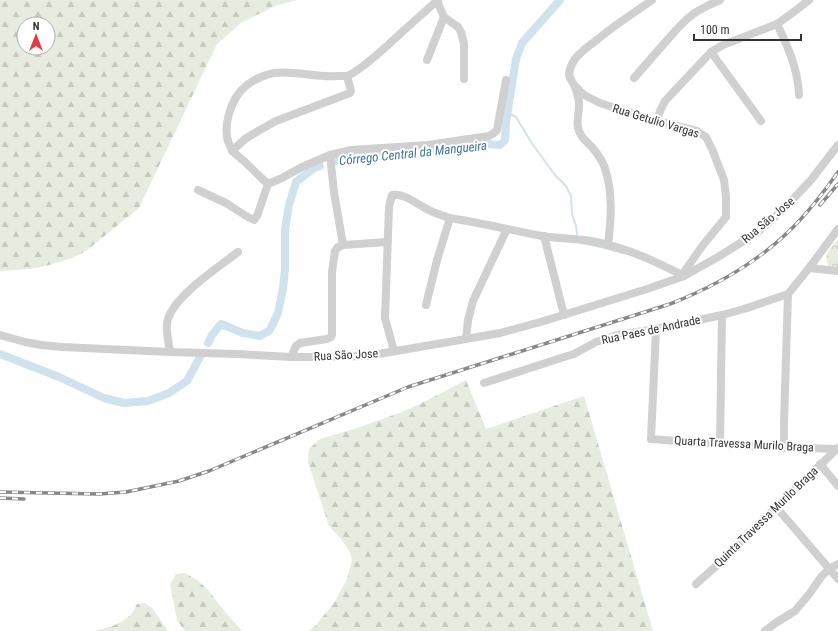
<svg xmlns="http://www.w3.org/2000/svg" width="838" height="631" viewBox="0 0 838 631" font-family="'Roboto Condensed',sans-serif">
  <defs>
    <pattern id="forest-firs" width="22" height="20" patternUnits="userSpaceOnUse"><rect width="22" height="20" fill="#e6ecdf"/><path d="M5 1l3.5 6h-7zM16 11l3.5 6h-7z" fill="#c6cbc0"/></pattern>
    <pattern id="park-crowns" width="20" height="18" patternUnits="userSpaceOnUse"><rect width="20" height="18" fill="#e6ecdf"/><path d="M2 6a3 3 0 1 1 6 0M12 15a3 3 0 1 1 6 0" fill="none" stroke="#c6cbc0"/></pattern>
  </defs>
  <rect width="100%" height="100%" fill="#fff"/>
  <!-- forest -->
  <g fill="url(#forest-firs)" fill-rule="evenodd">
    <path d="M 0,0 L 297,0 L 275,6 L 241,23 L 217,44 L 139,208 L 86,251 L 72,258 L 49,265 L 30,269 L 0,271 ZM 24,24 L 48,24 L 48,48 L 24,48 Z"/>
    <polygon points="466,380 486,429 584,396 653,631 308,631 316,625 334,603 347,579 352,560 349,550 341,539 329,526 308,462 309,449 320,439 354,429 399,413 420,404"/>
    <polygon points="185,573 197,580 207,589 226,613 242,631 185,631 177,620 170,584 176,574"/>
    <path d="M 145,603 L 153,609 L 168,631 L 95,631 C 106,628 119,625 128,617 C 132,614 135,608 137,604 Z"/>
  </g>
  <!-- park -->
  <path fill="url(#park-crowns)" d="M 838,239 L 838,269 L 830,269 C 822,255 829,250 838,239 Z"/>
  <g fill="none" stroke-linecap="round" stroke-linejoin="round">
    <!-- stream -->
    <g stroke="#cfe2ee" stroke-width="2">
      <polyline points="508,113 516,117 533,145 555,175 566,186 571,196 572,214 576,226 577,234"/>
      <polyline points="581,243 601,247 623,253"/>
    </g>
    <!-- canal -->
    <g stroke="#cfe2ee" stroke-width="8">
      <polyline points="332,162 337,160 363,157 460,150 474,143 500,145 505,140 506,122 516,59 522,43 560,0"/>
      <polyline points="208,343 212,335 221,324 243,333 260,336 270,330 278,313 283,288 285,269 285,230 289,205 296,182 314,168 320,166"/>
      <polyline points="0,354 59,377 104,398 124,403 148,401 169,393 187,381 201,355"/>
    </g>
    <!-- street -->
    <g stroke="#d0d0d0" stroke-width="8">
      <polyline points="437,1 444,17 458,27 461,32 464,44 464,79"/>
      <path d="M 777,24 C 788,47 798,69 799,95"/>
      <polyline points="711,52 761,121"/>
      <polyline points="427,60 444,17"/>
      <polyline points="634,78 676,30 687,19 696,12 709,5 720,0"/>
      <polyline points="575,86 584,95 600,103 657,121 697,131 706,137 712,149 724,180 726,197 726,217 703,245 682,275"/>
      <polyline points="657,121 660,111 665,101 711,52 723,45 777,24 791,14 809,0"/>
      <polyline points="232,151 245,139 258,131 276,121 350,93 351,91 347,76"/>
      <polyline points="330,155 334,192 343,245"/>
      <path d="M 268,184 C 260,177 252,169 244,161 C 240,158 236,155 233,151 C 219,133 230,98 247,85 C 255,79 264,75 274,73 C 293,70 317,78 338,76 C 341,76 344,76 347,76 C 358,72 379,53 388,45 C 404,30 421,15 438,0"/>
      <polyline points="198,190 226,203 246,216 254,220 257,216 268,184 282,178 302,167 330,155 351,150 428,145 489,136 494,133 497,130 506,80"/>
      <polyline points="544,236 564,315"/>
      <path d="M 608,245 C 611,221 613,196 606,172 C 604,162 598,154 591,146 C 588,143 583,139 581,135 C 574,124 580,113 579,102 C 578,97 577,92 575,87 C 573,82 569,79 569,73 C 570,68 572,63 575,59 C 581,51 590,45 598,39 C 615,25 634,13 652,0"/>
      <polyline points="809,268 838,271"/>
      <polyline points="426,305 437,260 450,218"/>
      <polyline points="656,329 651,439 748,446 836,449"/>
      <polyline points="0,335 25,342 41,345 62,347 170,352 237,354 291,357 321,357 367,356 466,339 500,333 544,321 647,289 684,276 718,257 758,232 778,214 794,198 811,180 838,145"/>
      <polyline points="466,339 468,320 473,301 507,229"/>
      <path d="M 394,351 L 385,318 L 389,207 L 392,195 C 404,193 415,203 425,208 C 433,213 441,215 450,218 C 481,223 511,230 542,236 C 560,239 579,238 596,242 C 629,249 655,261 684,276"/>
      <path d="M 170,352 C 169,343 166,333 167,324 C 169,299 219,267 238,252"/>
      <polyline points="291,357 296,346 300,343 327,339 331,337 332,335 332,272 335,251 338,247 343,245 387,242"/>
      <polyline points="484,383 564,357 574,354 596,342 617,335 656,329 722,315 744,309 788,294 809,268 838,229"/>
      <polyline points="720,444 722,315"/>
      <polyline points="784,448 784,422 788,294"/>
      <polyline points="820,464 838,486"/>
      <polyline points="776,507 838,579"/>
      <polyline points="696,584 733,551 745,537 838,448"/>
      <polyline points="765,631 774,624 795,611 810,593 821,577 829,569 838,564"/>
    </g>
    <defs>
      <g id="rail">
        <polyline points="820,205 838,184"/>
        <path d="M 0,492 L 99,494 L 126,492 L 179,481 L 209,471 L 408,387 L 670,304 C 719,285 764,259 800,220 C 814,205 826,189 838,172"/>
        <polyline points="0,498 24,499"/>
      </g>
    </defs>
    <!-- rail casing -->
    <use href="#rail" stroke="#888" stroke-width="3.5"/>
    <!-- rail -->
    <use href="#rail" stroke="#fff" stroke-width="2" stroke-dasharray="6" stroke-linecap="butt"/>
  </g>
  <g text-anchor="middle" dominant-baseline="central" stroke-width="4" stroke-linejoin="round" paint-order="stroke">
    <!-- street labels -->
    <g font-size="12" fill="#333" stroke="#fff">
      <text transform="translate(656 121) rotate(17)">Rua Getulio Vargas</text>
      <text transform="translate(768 220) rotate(-40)">Rua São Jose</text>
      <text transform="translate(651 330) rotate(-12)">Rua Paes de Andrade</text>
      <text transform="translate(346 355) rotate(-3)">Rua São Jose</text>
      <text transform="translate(744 444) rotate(3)">Quarta Travessa Murilo Braga</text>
      <text transform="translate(766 517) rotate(-44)">Quinta Travessa Murilo Braga</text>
    </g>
    <!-- water labels -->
    <g font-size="13" font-style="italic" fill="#3f7597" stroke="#fff">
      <text transform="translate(413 153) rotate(-6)">Córrego Central da Mangueira</text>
    </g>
  </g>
  <!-- north arrow -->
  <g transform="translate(36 36)"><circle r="19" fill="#ffffff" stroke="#adadad"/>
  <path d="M0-3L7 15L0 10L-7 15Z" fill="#e63946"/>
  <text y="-6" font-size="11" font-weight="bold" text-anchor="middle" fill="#333333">N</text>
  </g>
  <!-- scale -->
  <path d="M694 34v6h107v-6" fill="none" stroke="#333333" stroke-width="2"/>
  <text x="700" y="34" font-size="12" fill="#333333" stroke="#ffffff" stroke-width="3" paint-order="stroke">100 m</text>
</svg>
